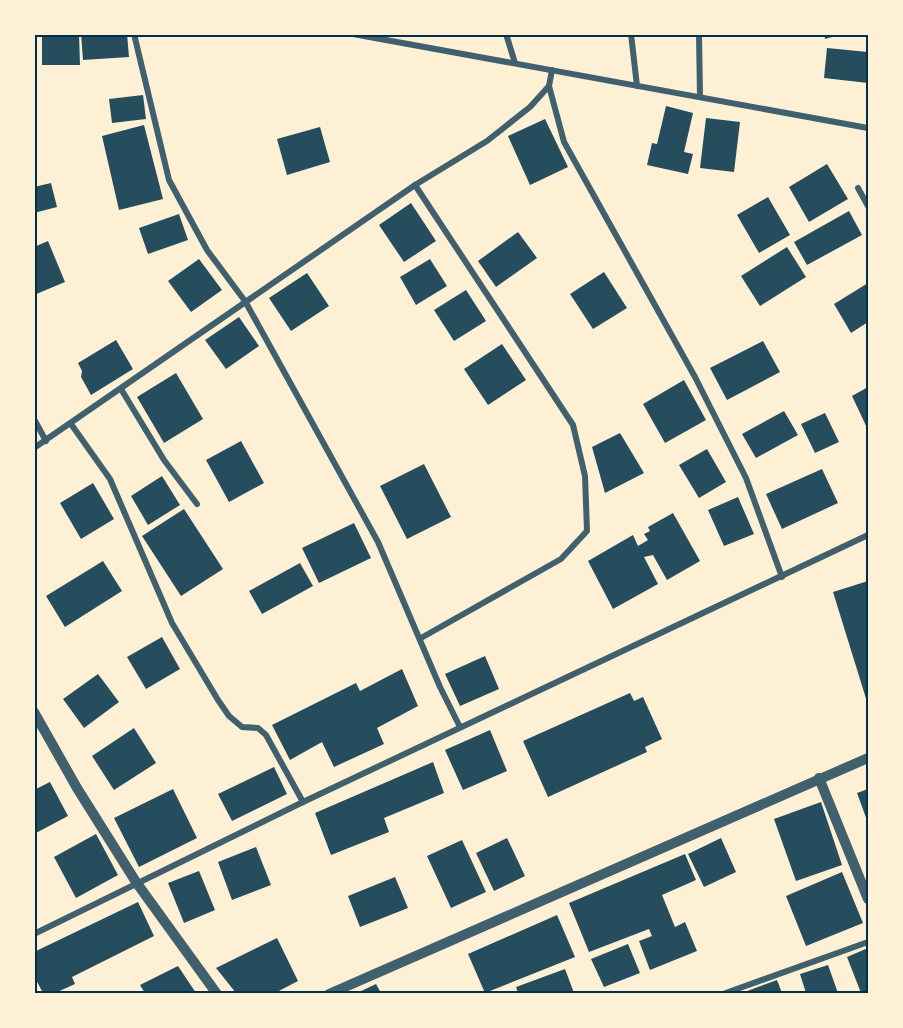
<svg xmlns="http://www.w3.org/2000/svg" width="903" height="1028" viewBox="0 0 903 1028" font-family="'PT Sans',sans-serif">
  <rect width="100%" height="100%" fill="#fdf0d5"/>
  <!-- building -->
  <g fill="#264d5e">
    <polygon points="42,34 79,34 80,65 42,65"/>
    <polygon points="81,34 127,34 129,57 83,60"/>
    <polygon points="824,34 839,34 839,35 825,39"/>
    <polygon points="827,48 868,52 868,83 824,78"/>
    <polygon points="143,95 146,119 112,123 109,99"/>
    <polygon points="666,106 693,113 684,152 693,154 688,174 647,165 652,143 657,144"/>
    <polygon points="706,118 740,122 734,172 700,168"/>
    <polygon points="545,119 568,167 530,185 508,136"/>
    <polygon points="144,125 163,199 119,210 102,136"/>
    <polygon points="320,127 330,162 287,175 277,139"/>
    <polygon points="827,164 848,199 809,222 789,187"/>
    <polygon points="51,183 57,207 34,213 34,187"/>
    <polygon points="768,197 790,235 759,253 737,215"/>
    <polygon points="411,203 436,241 404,262 379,225"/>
    <polygon points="849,211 862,235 807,265 794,242"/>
    <polygon points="179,214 188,240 148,254 139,228"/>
    <polygon points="518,232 537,258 496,287 478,261"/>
    <polygon points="48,241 65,282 34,295 34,247"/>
    <polygon points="787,247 806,277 760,306 741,276"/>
    <polygon points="199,259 222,290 191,312 168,281"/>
    <polygon points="430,259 447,286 416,305 400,277"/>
    <polygon points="604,272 627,308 593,329 570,294"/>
    <polygon points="307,273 329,306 291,331 269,298"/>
    <polygon points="868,283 868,322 851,333 834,304"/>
    <polygon points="466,290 486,321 454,341 434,310"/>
    <polygon points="239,317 259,346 226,369 205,340"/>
    <polygon points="116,340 133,369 91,395 81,377 82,371 78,363"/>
    <polygon points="763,341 780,372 727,400 710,368"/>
    <polygon points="502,344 526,380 488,405 464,369"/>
    <polygon points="176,373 203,419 164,443 137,397"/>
    <polygon points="684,380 706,420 665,443 643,404"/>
    <polygon points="868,387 868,430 852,396"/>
    <polygon points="784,411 798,435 756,458 742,434"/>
    <polygon points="825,413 839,442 815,453 801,424"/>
    <polygon points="620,433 644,473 605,493 592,447"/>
    <polygon points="241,441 264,483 229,502 206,460"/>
    <polygon points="707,449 726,482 699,498 679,465"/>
    <polygon points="424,464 451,517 407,539 380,486"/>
    <polygon points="822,469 838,503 782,529 766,494"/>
    <polygon points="162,476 180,505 148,525 131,496"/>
    <polygon points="93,483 114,519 81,539 60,503"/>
    <polygon points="738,497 754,534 724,546 708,510"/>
    <polygon points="184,509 223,569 181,596 142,536"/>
    <polygon points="673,513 700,561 667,580 653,555 644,557 658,584 613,609 588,561 633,535 638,546 648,540 644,534 650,531 648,527"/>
    <polygon points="354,523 371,558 319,583 302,548"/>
    <polygon points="103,561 122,591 65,627 46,596"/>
    <polygon points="300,563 313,586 262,614 249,591"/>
    <polygon points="868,581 868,705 833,592"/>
    <polygon points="162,637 180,669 146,689 127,657"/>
    <polygon points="485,656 499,689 460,706 445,674"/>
    <polygon points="402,669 418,706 377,728 384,744 334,767 322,742 290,760 272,725 356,683 360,691"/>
    <polygon points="98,674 119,702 84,728 63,699"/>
    <polygon points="630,693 634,701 643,697 662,739 645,747 647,752 548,797 523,741"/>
    <polygon points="134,728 156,763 114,790 92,756"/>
    <polygon points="490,730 507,771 463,790 445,750"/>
    <polygon points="433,762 444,793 384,818 389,832 331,855 315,813"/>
    <polygon points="274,767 287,794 232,821 218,794"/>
    <polygon points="50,782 68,816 34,834 34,790"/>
    <polygon points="173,789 197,838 139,867 114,818"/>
    <polygon points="868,789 868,823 857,793"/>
    <polygon points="821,802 842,865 796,881 774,819"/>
    <polygon points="96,834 118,875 76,898 54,857"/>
    <polygon points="507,838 525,876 494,891 476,853"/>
    <polygon points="721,838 736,872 704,887 688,854"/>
    <polygon points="462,840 486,892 451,908 427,856"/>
    <polygon points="256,847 271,885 232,900 218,862"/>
    <polygon points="685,854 696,880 662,895 675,927 685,922 697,951 650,970 639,941 652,936 649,929 589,952 569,903"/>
    <polygon points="199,871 215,910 184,923 168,883"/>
    <polygon points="842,872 863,923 806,946 786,896"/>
    <polygon points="395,877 408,908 360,927 348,896"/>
    <polygon points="138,902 154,936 72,977 75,984 55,993 43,993 34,976 34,952"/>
    <polygon points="557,915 575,957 485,993 468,954"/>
    <polygon points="277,938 298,981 275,993 236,993 216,968"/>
    <polygon points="628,944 640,973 604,987 591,959"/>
    <polygon points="868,948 868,993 861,993 847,957"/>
    <polygon points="828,965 838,993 806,993 800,974"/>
    <polygon points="178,966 196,993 145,993 140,985"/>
    <polygon points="565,969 574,993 518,993 516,987"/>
    <polygon points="777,980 782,993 742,993"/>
    <polygon points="376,984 381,993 357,993"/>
  </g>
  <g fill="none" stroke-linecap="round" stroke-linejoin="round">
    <!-- minor -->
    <g stroke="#3f606c" stroke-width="6">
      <polyline points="134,34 169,180 207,250 245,301 378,542 440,687 460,727"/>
      <polyline points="353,34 868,128"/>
      <polyline points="506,34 515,63"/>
      <polyline points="631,34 637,86"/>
      <polyline points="699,34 700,97"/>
      <polyline points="549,86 564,142 695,377 746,478 782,577"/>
      <polyline points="415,185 573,425 585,476 587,531 561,559 421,638"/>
      <polyline points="858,188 868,206"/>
      <polyline points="121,389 164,460 197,504"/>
      <polyline points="34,419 46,441"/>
      <polyline points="71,424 110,479 172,623 218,700 229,716 242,727 258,728 266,735 303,802"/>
      <polyline points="34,448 415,185 487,141 530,107 549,86 552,70"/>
      <polyline points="34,934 303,802 868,535"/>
      <polyline points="723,994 868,942"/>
    </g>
    <!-- tertiary -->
    <g stroke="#3f606c" stroke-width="10">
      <polyline points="34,712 77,788 136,882 217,994"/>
      <polyline points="819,778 868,899"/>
      <polyline points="329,994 868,758"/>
    </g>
  </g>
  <!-- border -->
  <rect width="903" height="1028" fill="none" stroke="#fdf0d5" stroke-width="72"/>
  <rect x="36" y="36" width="831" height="956" fill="none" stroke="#003049" stroke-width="2"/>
</svg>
